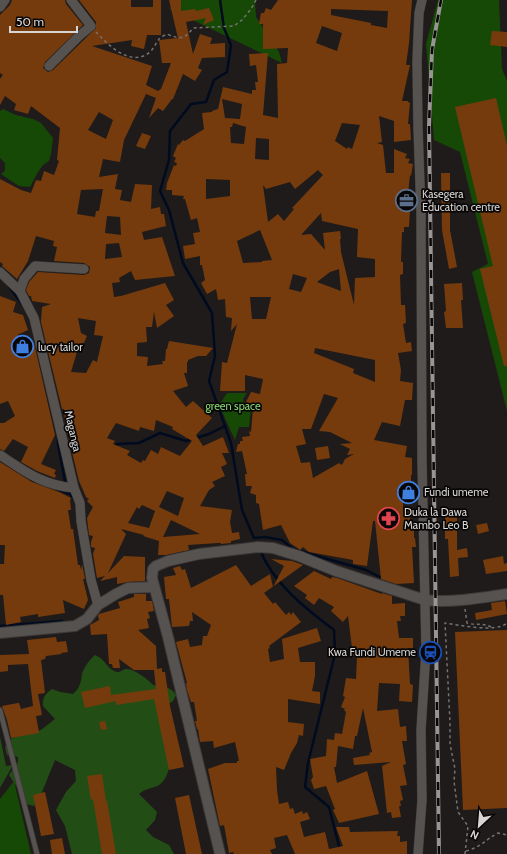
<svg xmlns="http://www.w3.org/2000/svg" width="507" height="854" viewBox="0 0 507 854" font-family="Cabin,sans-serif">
  <rect width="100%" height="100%" fill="#1f1b1a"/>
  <!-- green -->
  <g fill="#174906">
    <polygon points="174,0 255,0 256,17 279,52 282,63 170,9"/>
    <polygon points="438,0 499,0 502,69 507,81 507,411 472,272 488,264 460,152 434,140 426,44"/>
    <polygon points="3,109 16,115 33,119 41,123 53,138 51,154 49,161 43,165 38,172 30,187 19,186 1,174 5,171 5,163 0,158 0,111"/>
    <polygon points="227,393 247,393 243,399 245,407 251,408 249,427 239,427 235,440 219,405"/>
    <polygon points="14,781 31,854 0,854 0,799"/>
  </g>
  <!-- forest -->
  <g fill="#224e15">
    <path d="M 95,655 C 105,659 107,668 114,671 C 120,674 121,670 126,669 C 133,668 149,680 153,685 C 161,686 172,687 176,695 L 173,701 L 168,704 C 169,725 178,772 159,785 C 153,789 147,787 139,794 L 157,812 L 155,820 L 146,830 L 153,837 L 169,845 L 174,854 L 72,854 L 65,826 L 56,810 L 66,792 L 76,781 L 75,770 L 55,760 L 42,792 L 34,806 L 26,804 L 24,798 L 9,775 L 18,762 L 18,757 L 7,755 L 5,747 L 12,738 L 41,730 L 55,719 L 43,706 C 42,698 46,693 52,689 L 60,692 L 73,694 C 80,688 81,682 82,674 C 84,667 90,659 95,655 Z"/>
    <polygon points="0,737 6,766 13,765 0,788"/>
  </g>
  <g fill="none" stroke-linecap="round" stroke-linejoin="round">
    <!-- stream -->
    <g stroke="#000b1f" stroke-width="2.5">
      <polyline points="220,0 224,28 231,45 227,72 214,80 206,102 191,104 170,131 169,160 160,191 169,210 183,263 212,313 215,356 209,381 231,443 242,510 254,538 265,537 282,540 293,549 366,570 380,577"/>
      <polyline points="8,285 22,304"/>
      <polyline points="58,437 58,444 65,482 62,484"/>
      <polyline points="113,448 117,444 139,443 160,433 186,441 209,434 225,426"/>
      <polyline points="57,488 57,489 70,494 75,500"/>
      <path d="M 260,550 C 273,583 306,609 334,630 L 335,654 L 308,763 L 305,787 L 329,807 L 341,854"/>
      <polyline points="0,626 62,621"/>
    </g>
  </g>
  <!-- building -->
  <g fill="#763b0c" fill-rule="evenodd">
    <path d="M 12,0 L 65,0 L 66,4 L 83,25 L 45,62 L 43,68 L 48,72 L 53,70 L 96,28 L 96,22 L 79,0 L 131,0 L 131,7 L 153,7 L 153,0 L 161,0 L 161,35 L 147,35 L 144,49 L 131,46 L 132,40 L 92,46 L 152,66 L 146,85 L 158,91 L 161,89 L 171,63 L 162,63 L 159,40 L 178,38 L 169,0 L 181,0 L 181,11 L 195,9 L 196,11 L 209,8 L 214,20 L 203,25 L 206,18 L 186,22 L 193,54 L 200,34 L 212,38 L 210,44 L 225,43 L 225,57 L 202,58 L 198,68 L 202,70 L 195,81 L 183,74 L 173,99 L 172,99 L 163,111 L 158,108 L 149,118 L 156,98 L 146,94 L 124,140 L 120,162 L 103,159 L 99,177 L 118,174 L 115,189 L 122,190 L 120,200 L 131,202 L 135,184 L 152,185 L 151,209 L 160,207 L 161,214 L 164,214 L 166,226 L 142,232 L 144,240 L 162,237 L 175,276 L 135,280 L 131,271 L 119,278 L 120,282 L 112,283 L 114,297 L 121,296 L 165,283 L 174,300 L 166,305 L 174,316 L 157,328 L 154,312 L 152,327 L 146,327 L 147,342 L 137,343 L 137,356 L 148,357 L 147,366 L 163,364 L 162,361 L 165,361 L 166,349 L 167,349 L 169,341 L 213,348 L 206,356 L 198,356 L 188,360 L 188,362 L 187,362 L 187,373 L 184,373 L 188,386 L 173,391 L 186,407 L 193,401 L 212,418 L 196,435 L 203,446 L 223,437 L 229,453 L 222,453 L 227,464 L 221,467 L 225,476 L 212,482 L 215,486 L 209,490 L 200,506 L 232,510 L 230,522 L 232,533 L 239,532 L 240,539 L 231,541 L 231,543 L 221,544 L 221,543 L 218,543 L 188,545 L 189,550 L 166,555 L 158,555 L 159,541 L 143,536 L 144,535 L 121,529 L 126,534 L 108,573 L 124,556 L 145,557 L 145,581 L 128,582 L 117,584 L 117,577 L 100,581 L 105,576 L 97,578 L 93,554 L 95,548 L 91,547 L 91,542 L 93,536 L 89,535 L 87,518 L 93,507 L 87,501 L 89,499 L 86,497 L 79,481 L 65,423 L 64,409 L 62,409 L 41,322 L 42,307 L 51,304 L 32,301 L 31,296 L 29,296 L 26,290 L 29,282 L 38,272 L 84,275 L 89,273 L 90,267 L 84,263 L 54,261 L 57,247 L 53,246 L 54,241 L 36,236 L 28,261 L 17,279 L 2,266 L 3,264 L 0,262 L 0,179 L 21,190 L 31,193 L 36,180 L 41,181 L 44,171 L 54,175 L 59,161 L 57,160 L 60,128 L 31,106 L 28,114 L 14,110 L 16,104 L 5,96 L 0,105 L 0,79 L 3,75 L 0,73 L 0,15 L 10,5 ZM 99,112 L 113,120 L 106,139 L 88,130 ZM 103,189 L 99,211 L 96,211 L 95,217 L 77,214 L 81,190 ZM 107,216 L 120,217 L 121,235 L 105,233 ZM 119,243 L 122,257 L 105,259 L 106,244 ZM 78,318 L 96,321 L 94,335 L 103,336 L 97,362 L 93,360 L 86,373 L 71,372 L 79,345 L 82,347 L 87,336 L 81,333 ZM 156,420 L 173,427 L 172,429 L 192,441 L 180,456 L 161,447 L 158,454 L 151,450 L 145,461 L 143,460 L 141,463 L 127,455 L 130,451 L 113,444 L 115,441 L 107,438 L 116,423 L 139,431 L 140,427 L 154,431 ZM 167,491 L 184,498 L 178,516 L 159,507 ZM 142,505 L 155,511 L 149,528 L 128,523 L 137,507 L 139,509 ZM 171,520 L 200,534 L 163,537 Z"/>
    <path d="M 278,0 L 412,0 L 409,43 L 406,65 L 410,65 L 402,101 L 408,101 L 408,102 L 410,103 L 408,124 L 410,124 L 411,140 L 394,142 L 394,121 L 379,116 L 382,142 L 377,143 L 383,145 L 386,173 L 394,173 L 394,149 L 407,154 L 405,158 L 410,159 L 408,163 L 413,164 L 411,176 L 410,175 L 408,194 L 414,195 L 414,197 L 413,205 L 412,205 L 411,211 L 410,211 L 409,227 L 404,227 L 404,232 L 402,232 L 401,262 L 403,262 L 403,274 L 400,275 L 401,305 L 405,305 L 406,323 L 403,324 L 406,343 L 411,342 L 412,351 L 398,353 L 401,370 L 400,381 L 413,383 L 412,400 L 405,400 L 400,426 L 382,422 L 374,440 L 407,446 L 405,457 L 412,458 L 412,475 L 411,475 L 411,495 L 403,495 L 403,510 L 410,511 L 410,526 L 414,526 L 414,538 L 415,538 L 416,547 L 412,547 L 414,583 L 396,584 L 381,579 L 375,521 L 373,521 L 367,566 L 353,564 L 353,560 L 309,552 L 303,547 L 300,550 L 299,549 L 290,543 L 281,525 L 263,530 L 259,504 L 256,503 L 256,495 L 250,493 L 252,486 L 246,486 L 245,474 L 247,474 L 242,451 L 236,452 L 238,444 L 240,444 L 240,441 L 243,441 L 242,437 L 250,436 L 249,431 L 251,432 L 253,408 L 245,404 L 251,392 L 260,394 L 263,379 L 245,375 L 245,391 L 220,391 L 222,362 L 227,363 L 237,324 L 231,331 L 232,318 L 226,317 L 225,299 L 218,300 L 216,289 L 207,294 L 201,283 L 205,280 L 202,265 L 200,265 L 200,256 L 185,259 L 183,246 L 195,244 L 193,233 L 200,232 L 197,218 L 191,220 L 185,199 L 183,199 L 184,196 L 172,195 L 172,190 L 166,190 L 167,183 L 174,165 L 176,166 L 177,163 L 174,162 L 176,158 L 173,156 L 178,144 L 179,145 L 183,140 L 185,141 L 204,129 L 202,113 L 212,112 L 212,111 L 218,109 L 223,87 L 252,94 L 252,90 L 256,90 L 255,82 L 258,82 L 256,65 L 250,66 L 249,54 L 268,53 L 263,115 L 278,118 L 277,64 L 287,63 L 288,48 L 263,49 L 263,24 L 259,24 L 261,13 L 264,13 L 266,8 L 271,10 ZM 331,9 L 388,11 L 387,28 L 371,25 L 371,23 L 331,15 ZM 322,26 L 342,33 L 337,51 L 316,43 ZM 222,99 L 242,104 L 240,119 L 225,118 ZM 233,123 L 246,127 L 244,144 L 231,143 L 230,127 L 232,127 ZM 342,123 L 360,125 L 352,149 L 348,147 L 347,149 L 335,141 ZM 256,138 L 269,139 L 269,160 L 255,159 ZM 318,170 L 323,175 L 292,208 L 294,209 L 284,221 L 278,214 L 268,222 L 263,185 L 266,189 L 290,182 L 295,189 ZM 206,179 L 230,180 L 230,196 L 206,199 ZM 321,213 L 322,221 L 358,229 L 357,257 L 375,259 L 375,277 L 355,278 L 354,305 L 341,252 L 340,239 L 341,239 L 340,231 L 323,233 L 325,250 L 311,234 L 301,235 ZM 260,230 L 272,260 L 262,261 L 262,262 L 243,263 L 237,241 ZM 339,269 L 341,291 L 317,282 L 330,272 ZM 293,274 L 307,278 L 301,292 L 289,289 ZM 250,297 L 271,297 L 266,319 L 252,319 ZM 315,348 L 375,360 L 375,382 L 353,373 L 354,369 L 314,353 ZM 324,394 L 338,398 L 319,431 L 330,432 L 352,443 L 340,444 L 350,449 L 347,455 L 354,454 L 345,459 L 342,465 L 339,463 L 313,478 L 310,462 L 301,463 L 296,446 L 306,444 L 302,429 L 311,429 Z"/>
    <polygon points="492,31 507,32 507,47 490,45"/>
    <polygon points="496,98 507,146 507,366 504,366 480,269 493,266 455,107"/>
    <polygon points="142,133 151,136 145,149 136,146"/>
    <polygon points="441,173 450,173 450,230 457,267 449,269 442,230"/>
    <polygon points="462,283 463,300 461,300 463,328 446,328 444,312 446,311 444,284"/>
    <polygon points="0,296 16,302 13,312 23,315 28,330 17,335 34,343 55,435 41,464 56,470 54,474 56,475 55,478 37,471 21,462 28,447 13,439 4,451 0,449 0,423 4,423 15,416 8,401 0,404"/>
    <polygon points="328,446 330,458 317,460 315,448"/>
    <polygon points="0,462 32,482 59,492 71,498 70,500 71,510 68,510 71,529 73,529 78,565 80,565 81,570 82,564 85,579 83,579 88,600 84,609 63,600 65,613 38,617 38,614 20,617 21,622 6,625 3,595 0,595 0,564 4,564 5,545 0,545"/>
    <polygon points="445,511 457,511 457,550 467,548 468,557 458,558 459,576 450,577 448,539 445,539"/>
    <polygon points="487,523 489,531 478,534 476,525"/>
    <polygon points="503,556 504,564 507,563 507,571 486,574 483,560"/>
    <polygon points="271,559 292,561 303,565 264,593 273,604 275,602 286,615 289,612 291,615 293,612 301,622 269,646 270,648 268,649 270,662 284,659 282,639 317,628 321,641 298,648 300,662 315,662 315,676 312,691 320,692 320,704 288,699 288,722 304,724 303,736 299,735 297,743 291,753 284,770 276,767 277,790 279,804 288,802 290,809 293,808 295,814 302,811 303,814 307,812 310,819 300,822 304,837 325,832 329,849 343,846 336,827 349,827 350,832 398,831 397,836 400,836 400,842 407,841 407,854 295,854 287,835 274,838 276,848 270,850 272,854 234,854 233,852 229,853 224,825 220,826 208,769 225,763 237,763 237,761 239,761 235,742 214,748 213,741 200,742 198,729 197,729 195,721 197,721 194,702 191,702 187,690 186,683 187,683 176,642 188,639 190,647 202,645 203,636 207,636 211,625 192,612 193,621 190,621 189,626 172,627 169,599 166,599 164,577 176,575 173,568 180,566 182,570 185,569 191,588 236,565 251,586 270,574 273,587 284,566"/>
    <polygon points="314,571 331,579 332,577 337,578 382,594 382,593 392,596 392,604 405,603 405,616 400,616 401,621 397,621 399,638 413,638 413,648 408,648 410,684 413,685 412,702 399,701 400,684 379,683 377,711 398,709 400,727 406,726 407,741 402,741 406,764 403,765 407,785 400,786 403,800 400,801 401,806 399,806 401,817 392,818 391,812 387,813 382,766 391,762 354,765 353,758 370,755 369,753 372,752 363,708 357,736 355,736 353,749 338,746 336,767 334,767 337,783 367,771 379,814 339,823 333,810 335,809 326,786 314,789 311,780 313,777 310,759 326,756 327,739 334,740 335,733 342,734 346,712 344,710 345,709 341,707 345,697 343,696 346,678 356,679 357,655 353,656 348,616 343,622 331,611 334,607 319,598 314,605 305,598 307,595 294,586"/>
    <polygon points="134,594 146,594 146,601 152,601 154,611 148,612 150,618 147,619 149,628 138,630 156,646 157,669 162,668 162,672 165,672 170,706 184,767 169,770 154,699 116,705 116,701 85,708 81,692 110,686 111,695 156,689 154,670 134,670 119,659 120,668 113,668 112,664 109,664 107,634 91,635 90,625 99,620 98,615 99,614 120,608 118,602 134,597"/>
    <polygon points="505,601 507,614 476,620 475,613 492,610 491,603"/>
    <polygon points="507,630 507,808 463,810 455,632"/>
    <polygon points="56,637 57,642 66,641 68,652 61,653 62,654 46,656 45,659 41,660 45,693 38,694 42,715 36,716 39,733 11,738 7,720 2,706 18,703 19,703 21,709 33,706 28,664 8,665 8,671 0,672 0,655 29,654 27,640"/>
    <polygon points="105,721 107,729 101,730 99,722"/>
    <polygon points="102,774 106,801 107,801 116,854 102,854 93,799 91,800 87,776"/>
    <polygon points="45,792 54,834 41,836 33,795"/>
    <polygon points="189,795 202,854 186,854 175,798"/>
    <polygon points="62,838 65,854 52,854 50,840"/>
  </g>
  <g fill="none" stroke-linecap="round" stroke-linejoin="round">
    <defs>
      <polyline id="service" points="0,710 37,854"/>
      <g id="minor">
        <polyline points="0,7 5,0"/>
        <polyline points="49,66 79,36 91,26 71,0"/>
        <polyline points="0,272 20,291 34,318 74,488 80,503 81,521 91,580 98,605"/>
        <polyline points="20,291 24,279 35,266 84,269"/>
        <path d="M 0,455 C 26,472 42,485 74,488"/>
        <polyline points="418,854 422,800 421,730 426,651 422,462 421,213 418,128 417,61 419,13 422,0"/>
      </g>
      <g id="tertiary">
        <polyline points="0,633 75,626 87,619 98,605 116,594 128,588 154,587"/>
        <path d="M 220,854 L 168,637 L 152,578 L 153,569 L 156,566 L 168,561 L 199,554 L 258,547 L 273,548 L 299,556 L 336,571 L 425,600 C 452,603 480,598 507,594"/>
      </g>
    </defs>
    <!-- service casing -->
    <use href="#service" stroke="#3b3837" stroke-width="6"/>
    <!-- minor casing -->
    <use href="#minor" stroke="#3b3837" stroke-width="10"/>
    <!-- tertiary casing -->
    <use href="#tertiary" stroke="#3b3837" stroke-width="12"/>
    <!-- path -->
    <g stroke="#767271" stroke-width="1.5" stroke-dasharray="3 3" stroke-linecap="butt">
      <path d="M 96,32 C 108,45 131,68 150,52 C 154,48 156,43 159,39 C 161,37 165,35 167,34 C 180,39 184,40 193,28 L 234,26 L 242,20 L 251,9 L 256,0"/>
      <path d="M 465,609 L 467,623 C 478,626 481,622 491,627"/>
      <path d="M 466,851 C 481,847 485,840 498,833 L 507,835"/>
      <path d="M 465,854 L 468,826 L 458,812 L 454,781 L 455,769 L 450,744 L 450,722 L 445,623 C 459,625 497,633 507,623"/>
    </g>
    <!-- service -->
    <use href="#service" stroke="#565250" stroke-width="4.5"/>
    <!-- minor -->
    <use href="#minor" stroke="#565250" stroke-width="9"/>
    <!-- tertiary -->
    <use href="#tertiary" stroke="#565250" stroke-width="10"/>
    <defs>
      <polyline id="rail" points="439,854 429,126 432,50 441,0"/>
    </defs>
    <!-- rail casing -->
    <use href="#rail" stroke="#989594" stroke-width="4"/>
    <!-- rail -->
    <use href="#rail" stroke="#080606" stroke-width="2.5" stroke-dasharray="8" stroke-linecap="butt"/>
  </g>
  <!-- icons -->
  <defs>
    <symbol id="office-ring" viewBox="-11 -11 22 22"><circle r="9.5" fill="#080606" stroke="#5c6f8a" stroke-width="1.5"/><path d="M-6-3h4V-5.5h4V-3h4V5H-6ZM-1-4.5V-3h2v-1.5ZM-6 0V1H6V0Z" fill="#5c6f8a"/></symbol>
    <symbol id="shop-ring" viewBox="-11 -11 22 22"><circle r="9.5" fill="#080606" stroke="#3f7fe0" stroke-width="1.5"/><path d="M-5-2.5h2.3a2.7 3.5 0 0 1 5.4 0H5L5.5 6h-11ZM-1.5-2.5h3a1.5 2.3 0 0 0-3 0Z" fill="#3f7fe0"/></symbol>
    <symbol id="pharmacy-ring" viewBox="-11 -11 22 22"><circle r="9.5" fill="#080606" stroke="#e0444e" stroke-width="1.5"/><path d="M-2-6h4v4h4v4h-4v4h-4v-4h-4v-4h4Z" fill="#e0444e"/></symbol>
    <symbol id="station-ring" viewBox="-11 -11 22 22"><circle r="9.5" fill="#080606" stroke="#1a4fb4" stroke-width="1.5"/><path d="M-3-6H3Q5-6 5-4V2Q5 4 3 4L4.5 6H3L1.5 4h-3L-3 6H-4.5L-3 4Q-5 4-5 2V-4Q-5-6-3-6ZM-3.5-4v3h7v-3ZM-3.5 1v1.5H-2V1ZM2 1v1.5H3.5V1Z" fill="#1a4fb4"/></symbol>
  </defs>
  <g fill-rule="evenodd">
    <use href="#office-ring" x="394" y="188" width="25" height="25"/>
    <use href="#shop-ring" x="10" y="334" width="25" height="25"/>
    <use href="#shop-ring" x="396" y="480" width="25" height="25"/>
    <use href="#pharmacy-ring" x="376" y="506" width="25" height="25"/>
    <use href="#station-ring" x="418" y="640" width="25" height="25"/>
  </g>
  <g text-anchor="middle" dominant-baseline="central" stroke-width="3.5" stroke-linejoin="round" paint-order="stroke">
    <!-- poi labels -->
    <g font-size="11" fill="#d8d6d4" stroke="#080606" text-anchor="start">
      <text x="422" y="194">Kasegera<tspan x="422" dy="13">Education centre</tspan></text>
      <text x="38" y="347">lucy tailor</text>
      <text x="424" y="492">Fundi umeme</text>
      <text x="404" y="512">Duka la Dawa<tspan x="404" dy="13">Mambo Leo B</tspan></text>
      <text x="416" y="652" text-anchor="end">Kwa Fundi Umeme</text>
    </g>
    <!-- park labels -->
    <g font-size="11" fill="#87d673" stroke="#080606">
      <text x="233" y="406">green space</text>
    </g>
    <!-- street labels -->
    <g font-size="11" fill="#d8d6d4" stroke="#080606">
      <text transform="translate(73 431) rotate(77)">Maganga</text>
    </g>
  </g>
  <!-- north arrow -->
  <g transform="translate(479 826) rotate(206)" stroke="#080606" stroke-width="3" paint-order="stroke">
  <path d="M0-3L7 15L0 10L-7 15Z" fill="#d8d6d4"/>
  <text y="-6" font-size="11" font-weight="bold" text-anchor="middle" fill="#d8d6d4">N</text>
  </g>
  <!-- scale -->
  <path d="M10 26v6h67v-6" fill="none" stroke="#d8d6d4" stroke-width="2"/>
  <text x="16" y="26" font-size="12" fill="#d8d6d4" stroke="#080606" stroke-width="3" paint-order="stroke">50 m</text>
</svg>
